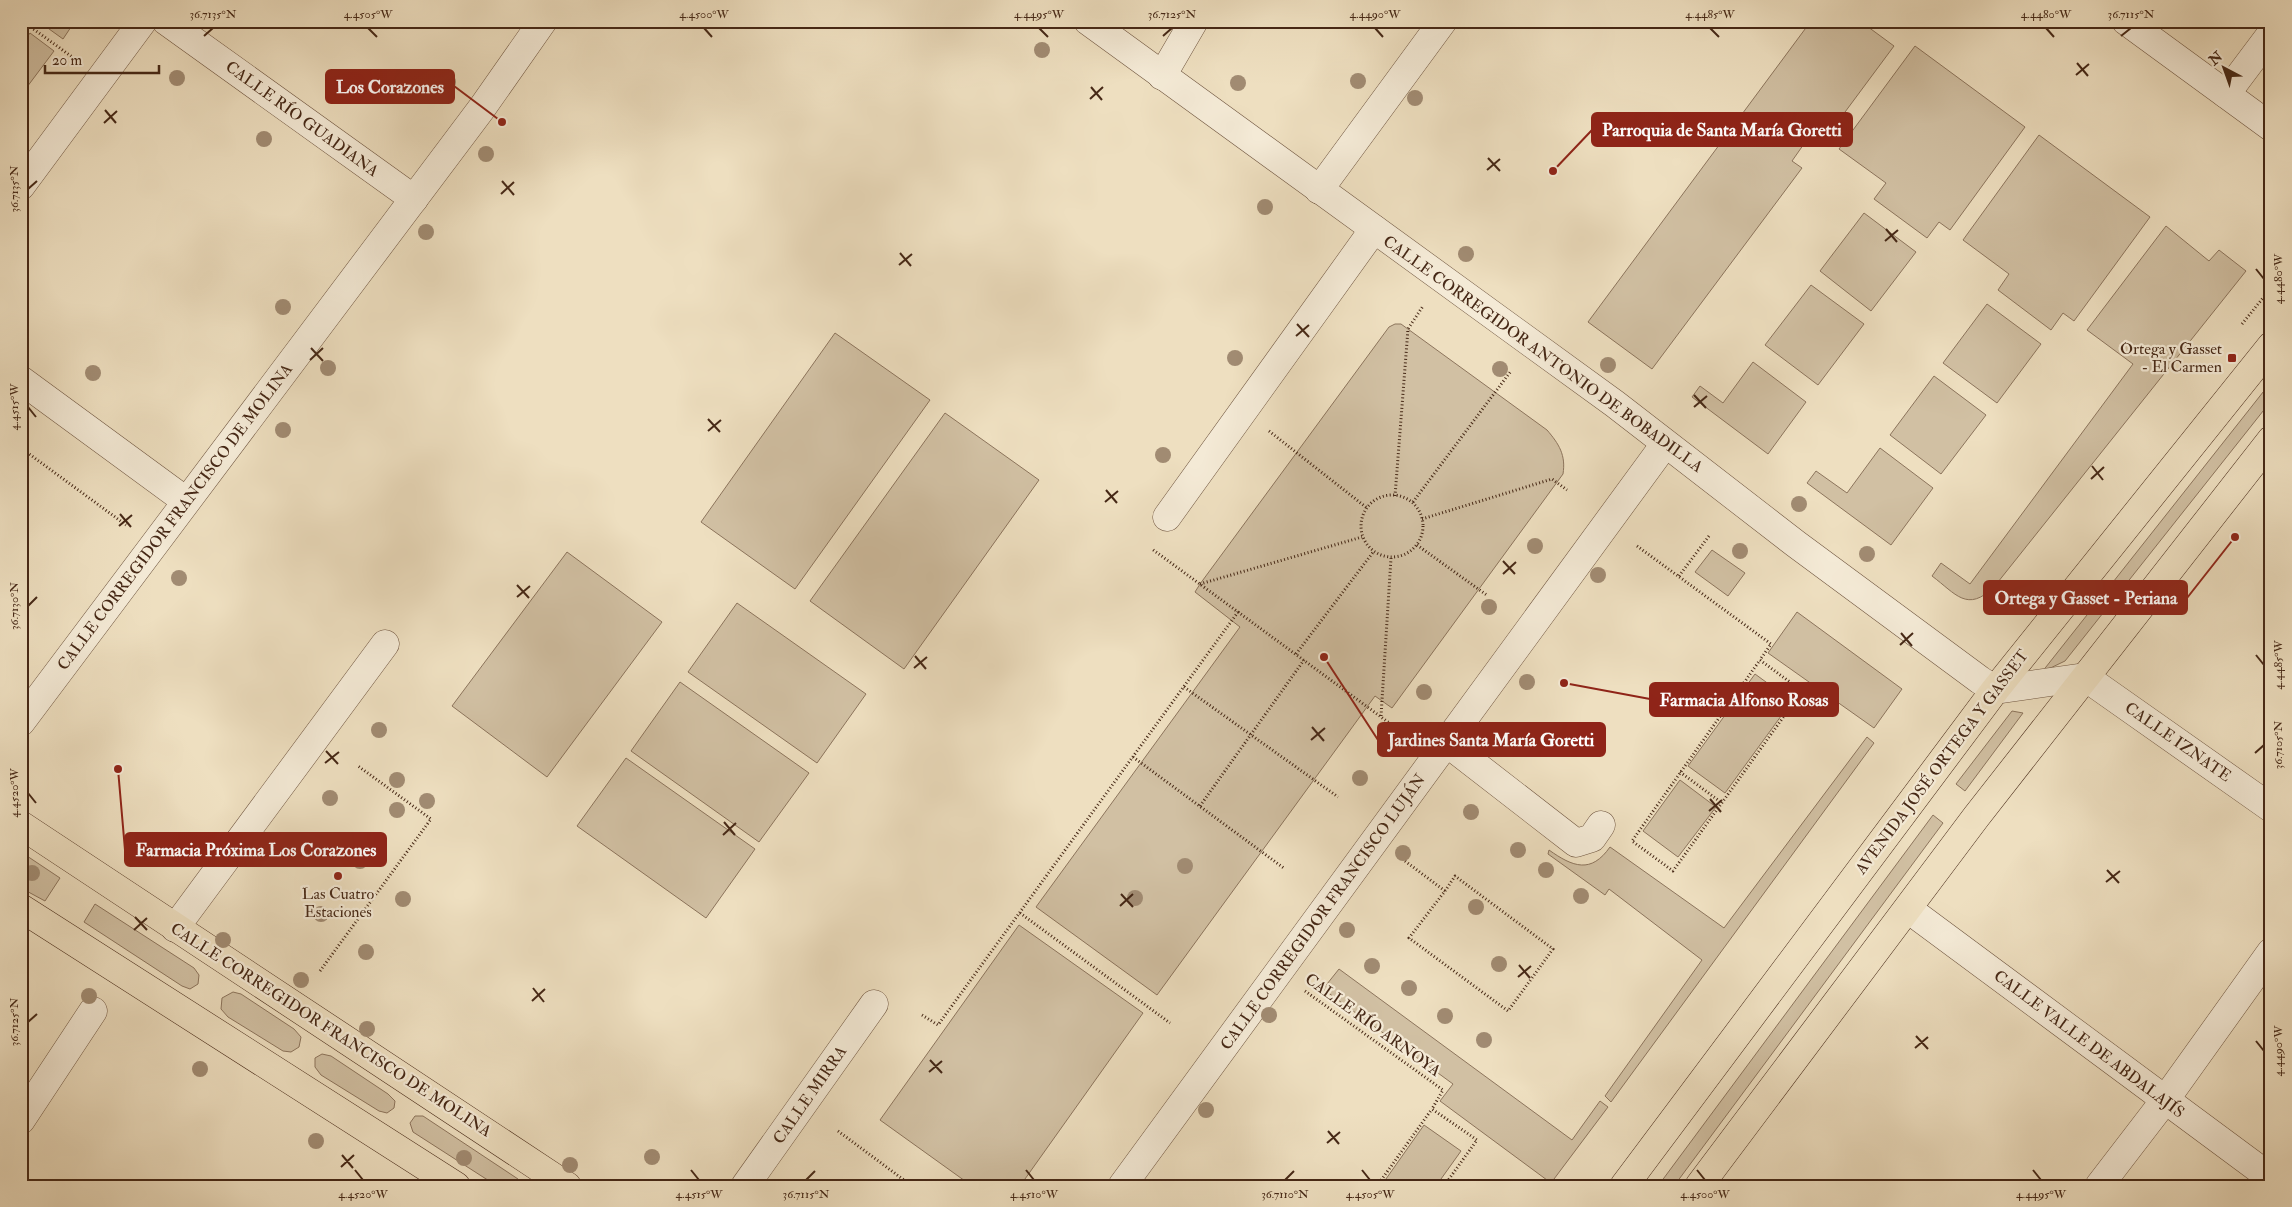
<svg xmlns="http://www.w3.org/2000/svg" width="2292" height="1207" viewBox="0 0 2292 1207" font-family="'IM FELL Double Pica',serif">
  <rect width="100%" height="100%" fill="#eedfc0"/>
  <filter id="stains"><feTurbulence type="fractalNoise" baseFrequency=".004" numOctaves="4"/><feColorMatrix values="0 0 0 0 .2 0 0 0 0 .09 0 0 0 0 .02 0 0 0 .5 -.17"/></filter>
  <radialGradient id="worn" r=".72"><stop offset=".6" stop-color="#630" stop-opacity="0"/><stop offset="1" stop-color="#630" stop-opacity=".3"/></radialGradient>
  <!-- green -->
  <g fill="#d1c0a3" stroke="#8c745c">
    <polygon points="38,21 75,21 63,39"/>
    <polygon points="1811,21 1860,21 1894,46 1825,139 1813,131 1792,161 1802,168 1652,369 1588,322"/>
    <polygon points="30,33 54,51 21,95 21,45"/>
    <polygon points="1915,46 2025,127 1950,230 1939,222 1927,238 1874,199 1886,183 1839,149"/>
    <polygon points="2039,135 2150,217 2074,321 2063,313 2051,330 1998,290 2009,274 1963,240"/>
    <polygon points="1864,213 1916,252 1871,311 1820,271"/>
    <path d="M 2166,226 L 2209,261 L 2219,250 L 2246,271 L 1994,587 C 1967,613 1956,594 1932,576 L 1941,563 L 1970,584 L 2133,364 L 2087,330 Z"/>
    <polygon points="1811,285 1864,324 1818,385 1765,345"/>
    <polygon points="1987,304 2041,344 1997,403 1943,363"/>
    <path d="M 1395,324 L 1401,324 L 1547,430 C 1559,444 1566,455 1563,474 L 1392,708 L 1375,696 L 1157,995 L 1036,907 L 1240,627 L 1195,592 L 1200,584 L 1389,327 Z"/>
    <polygon points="835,333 930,400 795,589 701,522"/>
    <polygon points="1753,362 1806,402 1768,454 1692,397 1700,386 1723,403"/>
    <polygon points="1934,376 1986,415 1941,474 1890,435"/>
    <polygon points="2271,382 2271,401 2065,661 2042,672"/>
    <polygon points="945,413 1039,480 904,669 810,601"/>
    <polygon points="1880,448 1933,488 1891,545 1807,483 1816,471 1847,493"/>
    <polygon points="1712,550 1745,573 1728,596 1695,572"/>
    <polygon points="567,552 662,622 547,777 452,706"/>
    <polygon points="737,603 866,694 817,763 688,672"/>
    <polygon points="1797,612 1902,689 1874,728 1768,653"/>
    <polygon points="1755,674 1792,701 1725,793 1688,766"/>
    <polygon points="680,682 809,773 759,842 631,751"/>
    <polygon points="2012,711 2023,713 1965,791 1956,784"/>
    <path d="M 1867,737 L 1874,743 L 1611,1102 L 1605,1096 L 1702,960 L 1609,889 L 1605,895 L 1548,854 L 1549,850 C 1573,867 1591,874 1610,847 L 1724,928 Z"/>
    <polygon points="626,758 755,849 706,918 577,826"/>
    <polygon points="1680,780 1716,807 1678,857 1643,831"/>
    <polygon points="1933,815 1943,823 1674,1186 1658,1186"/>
    <polygon points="21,852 60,878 45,901 21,888"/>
    <polygon points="95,904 194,968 199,975 198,984 190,989 182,986 84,922"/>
    <polygon points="1019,925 1143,1013 1020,1186 972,1186 880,1120"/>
    <polygon points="1339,969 1572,1140 1600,1101 1608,1107 1551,1183 1440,1101 1453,1084 1323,989"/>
    <polygon points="233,992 241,994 294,1029 301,1037 299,1047 291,1052 283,1051 228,1017 221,1009 222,998"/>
    <polygon points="322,1054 331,1056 388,1094 395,1101 394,1108 387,1113 379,1111 321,1075 315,1067 315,1058"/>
    <polygon points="415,1116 423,1116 518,1179 514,1186 497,1186 413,1132 410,1123"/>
    <polygon points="1424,1125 1461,1151 1436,1186 1381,1186"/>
  </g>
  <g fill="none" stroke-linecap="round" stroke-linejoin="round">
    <defs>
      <g id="minor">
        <polyline points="166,21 414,199"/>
        <polyline points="1088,21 1615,404 1796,544 1980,680 1995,690 2085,677 2271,808"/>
        <polyline points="2126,21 2271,127"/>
        <polyline points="1162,76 1194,21"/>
        <polyline points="2226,94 2271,34"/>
        <polyline points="21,186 143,21"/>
        <polyline points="1319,190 1443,21"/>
        <polyline points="21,380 186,501"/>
        <polyline points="1167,517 1374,229"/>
        <polyline points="21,722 482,108 543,21"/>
        <polyline points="1447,743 1576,843 1592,838 1601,825"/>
        <polyline points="1908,909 2271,1178"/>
        <polyline points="175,928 385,644"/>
        <polyline points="21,1120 93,1011"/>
        <polyline points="745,1186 874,1004"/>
        <polyline points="1122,1186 1665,444"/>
        <polyline points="2099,1186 2165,1100 2271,952"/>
      </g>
      <g id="major">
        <polyline points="21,825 567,1186"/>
        <polyline points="21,908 456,1186"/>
        <polyline points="1624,1186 1995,690 2271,346"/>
        <polyline points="1699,1186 1976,817 2271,440"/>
      </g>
    </defs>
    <!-- minor casing -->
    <use href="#minor" stroke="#705640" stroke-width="29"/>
    <!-- major casing -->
    <use href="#major" stroke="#462816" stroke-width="29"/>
    <!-- path -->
    <g stroke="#462816" stroke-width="3" stroke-dasharray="1 2.5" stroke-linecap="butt">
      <polyline points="25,23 75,59"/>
      <polyline points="2242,324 2271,288"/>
      <polyline points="1269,431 1367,508"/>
      <polyline points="21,448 126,525"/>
      <circle cx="1392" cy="526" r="31"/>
      <polyline points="1395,496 1408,329 1423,306"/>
      <polyline points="1413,502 1511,371"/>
      <polyline points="1422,519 1552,479 1567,490"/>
      <polyline points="1417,545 1488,596"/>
      <polyline points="1637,546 1771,644 1760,660 1802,691 1673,871 1632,841 1760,660"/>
      <polyline points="1679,576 1709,536"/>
      <polyline points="1200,584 1362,537"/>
      <polyline points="1238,612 1392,725"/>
      <polyline points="1296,654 1374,551"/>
      <polyline points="1184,687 1338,797"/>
      <polyline points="1381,716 1391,558"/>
      <polyline points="1133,757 1285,869"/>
      <polyline points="1680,772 1722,803"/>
      <polyline points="1200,806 1304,660"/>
      <polyline points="1405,861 1445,891 1409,938 1508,1011 1553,949 1455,876 1445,891"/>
      <polyline points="1020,913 1170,1023"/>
      <polyline points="320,971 431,819 358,766"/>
      <polyline points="1305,991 1443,1090 1432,1109 1477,1140 1444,1186"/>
      <polyline points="922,1015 938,1025 1238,612 1152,549"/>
      <polyline points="838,1131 912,1186"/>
      <polyline points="1377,1186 1432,1109"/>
    </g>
    <!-- minor -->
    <use href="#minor" stroke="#f4ead6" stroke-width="28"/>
    <!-- major -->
    <use href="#major" stroke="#eedfc0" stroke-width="28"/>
  </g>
  <!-- trees -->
  <g fill="#a18b72">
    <circle cx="1042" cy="50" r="8"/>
    <circle cx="177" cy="78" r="8"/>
    <circle cx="1358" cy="81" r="8"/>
    <circle cx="448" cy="82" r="8"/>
    <circle cx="1238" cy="83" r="8"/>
    <circle cx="1415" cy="98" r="8"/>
    <circle cx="264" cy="139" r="8"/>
    <circle cx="486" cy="154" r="8"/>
    <circle cx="1265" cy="207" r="8"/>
    <circle cx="426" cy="232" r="8"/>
    <circle cx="1466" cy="254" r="8"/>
    <circle cx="283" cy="307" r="8"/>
    <circle cx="1235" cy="358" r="8"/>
    <circle cx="1608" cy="365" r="8"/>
    <circle cx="328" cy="368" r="8"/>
    <circle cx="1500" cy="369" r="8"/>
    <circle cx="93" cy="373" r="8"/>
    <circle cx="283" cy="430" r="8"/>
    <circle cx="1163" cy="455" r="8"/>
    <circle cx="1799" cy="504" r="8"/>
    <circle cx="1535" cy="546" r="8"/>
    <circle cx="1740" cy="551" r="8"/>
    <circle cx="1867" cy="554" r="8"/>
    <circle cx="1598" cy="575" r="8"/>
    <circle cx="179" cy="578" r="8"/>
    <circle cx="1489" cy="607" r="8"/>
    <circle cx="1527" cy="682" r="8"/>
    <circle cx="1424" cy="692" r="8"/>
    <circle cx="379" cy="730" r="8"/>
    <circle cx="1360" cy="778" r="8"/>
    <circle cx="397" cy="780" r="8"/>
    <circle cx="330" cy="798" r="8"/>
    <circle cx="427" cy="801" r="8"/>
    <circle cx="397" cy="810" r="8"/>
    <circle cx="1471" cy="812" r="8"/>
    <circle cx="1518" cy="850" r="8"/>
    <circle cx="1403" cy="853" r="8"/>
    <circle cx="360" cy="861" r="8"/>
    <circle cx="1185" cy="866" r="8"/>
    <circle cx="1546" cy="870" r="8"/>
    <circle cx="32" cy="873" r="8"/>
    <circle cx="1581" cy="896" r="8"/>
    <circle cx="1135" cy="898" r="8"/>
    <circle cx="403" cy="899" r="8"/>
    <circle cx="1476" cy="907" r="8"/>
    <circle cx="321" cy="914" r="8"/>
    <circle cx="1347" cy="930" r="8"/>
    <circle cx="223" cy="940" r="8"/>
    <circle cx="366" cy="952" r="8"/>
    <circle cx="1499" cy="964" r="8"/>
    <circle cx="1372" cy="966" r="8"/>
    <circle cx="301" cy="980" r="8"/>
    <circle cx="1409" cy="988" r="8"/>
    <circle cx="89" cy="996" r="8"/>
    <circle cx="1269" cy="1015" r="8"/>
    <circle cx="1445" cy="1016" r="8"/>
    <circle cx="367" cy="1029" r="8"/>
    <circle cx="1484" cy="1040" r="8"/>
    <circle cx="200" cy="1069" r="8"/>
    <circle cx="1206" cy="1110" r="8"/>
    <circle cx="316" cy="1141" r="8"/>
    <circle cx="652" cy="1157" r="8"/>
    <circle cx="464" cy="1158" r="8"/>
    <circle cx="570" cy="1165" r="8"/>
  </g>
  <!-- ticks -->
  <path fill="none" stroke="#462816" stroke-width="2" d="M 368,28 L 377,37M 704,28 L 712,37M 1039,28 L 1048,37M 1375,28 L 1383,37M 1710,28 L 1719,37M 2046,28 L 2054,37M 204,36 L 213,28M 1163,36 L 1172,28M 2121,36 L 2131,28M 2077,63 L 2088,76M 2076,75 L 2089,64M 1091,87 L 1102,100M 1090,99 L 1103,87M 105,110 L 116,123M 104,123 L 117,111M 1488,158 L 1500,171M 1487,170 L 1500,159M 502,181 L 514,195M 28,189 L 37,181M 501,194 L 514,182M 1886,229 L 1897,242M 1885,241 L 1898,230M 900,253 L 911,266M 899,265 L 912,254M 2256,269 L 2264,279M 1297,324 L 1309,337M 1296,336 L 1309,325M 311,348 L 323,361M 310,360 L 323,348M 1694,395 L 1706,408M 28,407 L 36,417M 1694,407 L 1707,396M 708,419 L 720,432M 708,431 L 721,420M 2092,466 L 2103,480M 2091,479 L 2104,467M 1106,490 L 1117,503M 1105,502 L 1118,491M 120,514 L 131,527M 119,526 L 132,515M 1503,561 L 1515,574M 1503,574 L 1516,562M 517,585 L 529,598M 517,597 L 530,586M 28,606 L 37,597M 1901,633 L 1912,646M 1900,645 L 1913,633M 2256,655 L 2264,665M 915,656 L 926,669M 914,668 L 927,657M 1312,727 L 1324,741M 1311,740 L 1325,728M 326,751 L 338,764M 2255,753 L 2264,745M 325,763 L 339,752M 28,793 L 36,803M 1710,799 L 1721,812M 1709,811 L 1722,800M 724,822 L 735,835M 723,835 L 736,823M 2107,870 L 2119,883M 2106,882 L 2120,871M 1121,894 L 1133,907M 1120,906 L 1133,894M 135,917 L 147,930M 134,930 L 147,918M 1519,965 L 1530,978M 1518,977 L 1531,966M 533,988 L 544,1002M 532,1001 L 545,989M 28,1022 L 37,1014M 1916,1036 L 1928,1049M 2256,1041 L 2264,1051M 1915,1048 L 1928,1037M 930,1060 L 942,1073M 929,1072 L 942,1061M 1328,1131 L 1339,1144M 1327,1143 L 1340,1132M 342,1155 L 353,1168M 341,1167 L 354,1155M 355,1170 L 363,1180M 691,1170 L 699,1180M 1026,1170 L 1034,1180M 1362,1170 L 1370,1180M 1697,1170 L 1705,1180M 2033,1170 L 2041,1180M 806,1180 L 815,1171M 1285,1180 L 1294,1171"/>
  <!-- markers -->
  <g fill="#8f2418" stroke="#f4ead6" stroke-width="2">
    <rect x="2227" y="353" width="10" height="10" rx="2.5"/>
    <circle cx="338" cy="876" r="5"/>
  </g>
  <g text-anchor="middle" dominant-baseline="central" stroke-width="4.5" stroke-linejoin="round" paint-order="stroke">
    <!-- street labels -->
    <g font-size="16" fill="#462816" stroke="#f4ead6">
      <text transform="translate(302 119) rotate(36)">CALLE RÍO GUADIANA</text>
      <text transform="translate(1543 354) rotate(36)">CALLE CORREGIDOR ANTONIO DE BOBADILLA</text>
      <text transform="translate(175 517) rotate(-53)">CALLE CORREGIDOR FRANCISCO DE MOLINA</text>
      <text transform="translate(2178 742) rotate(35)">CALLE IZNATE</text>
      <text transform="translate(1942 762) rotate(-53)">AVENIDA JOSÉ ORTEGA Y GASSET</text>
      <text transform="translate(1323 912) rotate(-54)">CALLE CORREGIDOR FRANCISCO LUJÁN</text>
      <text transform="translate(1373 1025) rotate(36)">CALLE RÍO ARNOYA</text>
      <text transform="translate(331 1030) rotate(33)">CALLE CORREGIDOR FRANCISCO DE MOLINA</text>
      <text transform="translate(2089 1044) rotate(37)">CALLE VALLE DE ABDALAJÍS</text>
      <text transform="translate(810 1095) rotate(-55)">CALLE MIRRA</text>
    </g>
    <!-- poi labels -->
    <g font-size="16" fill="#462816" stroke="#f4ead6" text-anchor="end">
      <text x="2222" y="349">Ortega y Gasset<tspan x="2222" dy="18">- El Carmen</tspan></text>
      <text x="338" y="894" text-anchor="middle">Las Cuatro<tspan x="338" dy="18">Estaciones</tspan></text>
    </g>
  </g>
  <!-- callouts -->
  <path fill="none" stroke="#8f2418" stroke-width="2" d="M502 122L454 86M1553 171L1592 130M2235 537L2187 598M1564 683L1650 699M1324 657L1378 740M118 769L125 850"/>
  <g fill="#8f2418" stroke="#f4ead6" stroke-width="2">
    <circle cx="502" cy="122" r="5"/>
    <circle cx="1553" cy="171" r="5"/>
    <circle cx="2235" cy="537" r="5"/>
    <circle cx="1564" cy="683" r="5"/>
    <circle cx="1324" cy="657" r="5"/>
    <circle cx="118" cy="769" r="5"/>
  </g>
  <g fill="#8f2418" stroke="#8f2418" stroke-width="2">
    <rect x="326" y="70" width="128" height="33" rx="5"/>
    <rect x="1592" y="113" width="260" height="33" rx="5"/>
    <rect x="1984" y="581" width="203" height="33" rx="5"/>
    <rect x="1650" y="683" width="188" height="33" rx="5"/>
    <rect x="1378" y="723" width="227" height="33" rx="5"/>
    <rect x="125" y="833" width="261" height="33" rx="5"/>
  </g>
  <g font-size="18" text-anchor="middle" font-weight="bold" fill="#fff">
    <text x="390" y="93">Los Corazones</text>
    <text x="1722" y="136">Parroquia de Santa María Goretti</text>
    <text x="2086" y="604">Ortega y Gasset - Periana</text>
    <text x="1744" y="706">Farmacia Alfonso Rosas</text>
    <text x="1491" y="746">Jardines Santa María Goretti</text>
    <text x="256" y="856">Farmacia Próxima Los Corazones</text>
  </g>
  <!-- margin -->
  <rect width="2292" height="1207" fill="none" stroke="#eedfc0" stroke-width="55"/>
  <!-- north arrow -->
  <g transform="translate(2224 68) rotate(319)" stroke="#f4ead6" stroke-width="4" paint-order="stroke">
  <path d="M0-4L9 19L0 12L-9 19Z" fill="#462816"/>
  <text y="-8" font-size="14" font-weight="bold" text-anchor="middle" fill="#462816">N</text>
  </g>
  <!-- scale -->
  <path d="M45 65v8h114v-8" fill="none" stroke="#462816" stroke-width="2.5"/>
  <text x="52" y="65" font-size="15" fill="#462816" stroke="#f4ead6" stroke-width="4" paint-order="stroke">20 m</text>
  <rect x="28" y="28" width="2236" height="1152" fill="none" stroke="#462816" stroke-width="2"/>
  <g font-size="12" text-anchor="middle" fill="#462816">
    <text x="213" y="18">36.7135°N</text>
    <text x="368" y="18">4.4505°W</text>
    <text x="704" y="18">4.4500°W</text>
    <text x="1039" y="18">4.4495°W</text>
    <text x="1172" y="18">36.7125°N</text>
    <text x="1375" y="18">4.4490°W</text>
    <text x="1710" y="18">4.4485°W</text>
    <text x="2046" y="18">4.4480°W</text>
    <text x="2131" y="18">36.7115°N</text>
    <text transform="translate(14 189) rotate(-90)" y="4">36.7135°N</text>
    <text transform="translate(2278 279) rotate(-90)" y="4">4.4480°W</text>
    <text transform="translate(14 407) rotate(-90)" y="4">4.4515°W</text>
    <text transform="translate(14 606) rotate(-90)" y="4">36.7130°N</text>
    <text transform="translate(2278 665) rotate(-90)" y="4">4.4485°W</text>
    <text transform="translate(2278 745) rotate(-90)" y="4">36.7105°N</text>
    <text transform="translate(14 793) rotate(-90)" y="4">4.4520°W</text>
    <text transform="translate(14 1022) rotate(-90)" y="4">36.7125°N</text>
    <text transform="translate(2278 1051) rotate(-90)" y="4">4.4490°W</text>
    <text x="363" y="1198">4.4520°W</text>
    <text x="699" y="1198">4.4515°W</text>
    <text x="806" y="1198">36.7115°N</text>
    <text x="1034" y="1198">4.4510°W</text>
    <text x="1285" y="1198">36.7110°N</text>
    <text x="1370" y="1198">4.4505°W</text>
    <text x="1705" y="1198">4.4500°W</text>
    <text x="2041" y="1198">4.4495°W</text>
  </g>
  <rect width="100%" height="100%" filter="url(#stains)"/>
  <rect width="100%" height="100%" fill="url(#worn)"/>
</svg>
